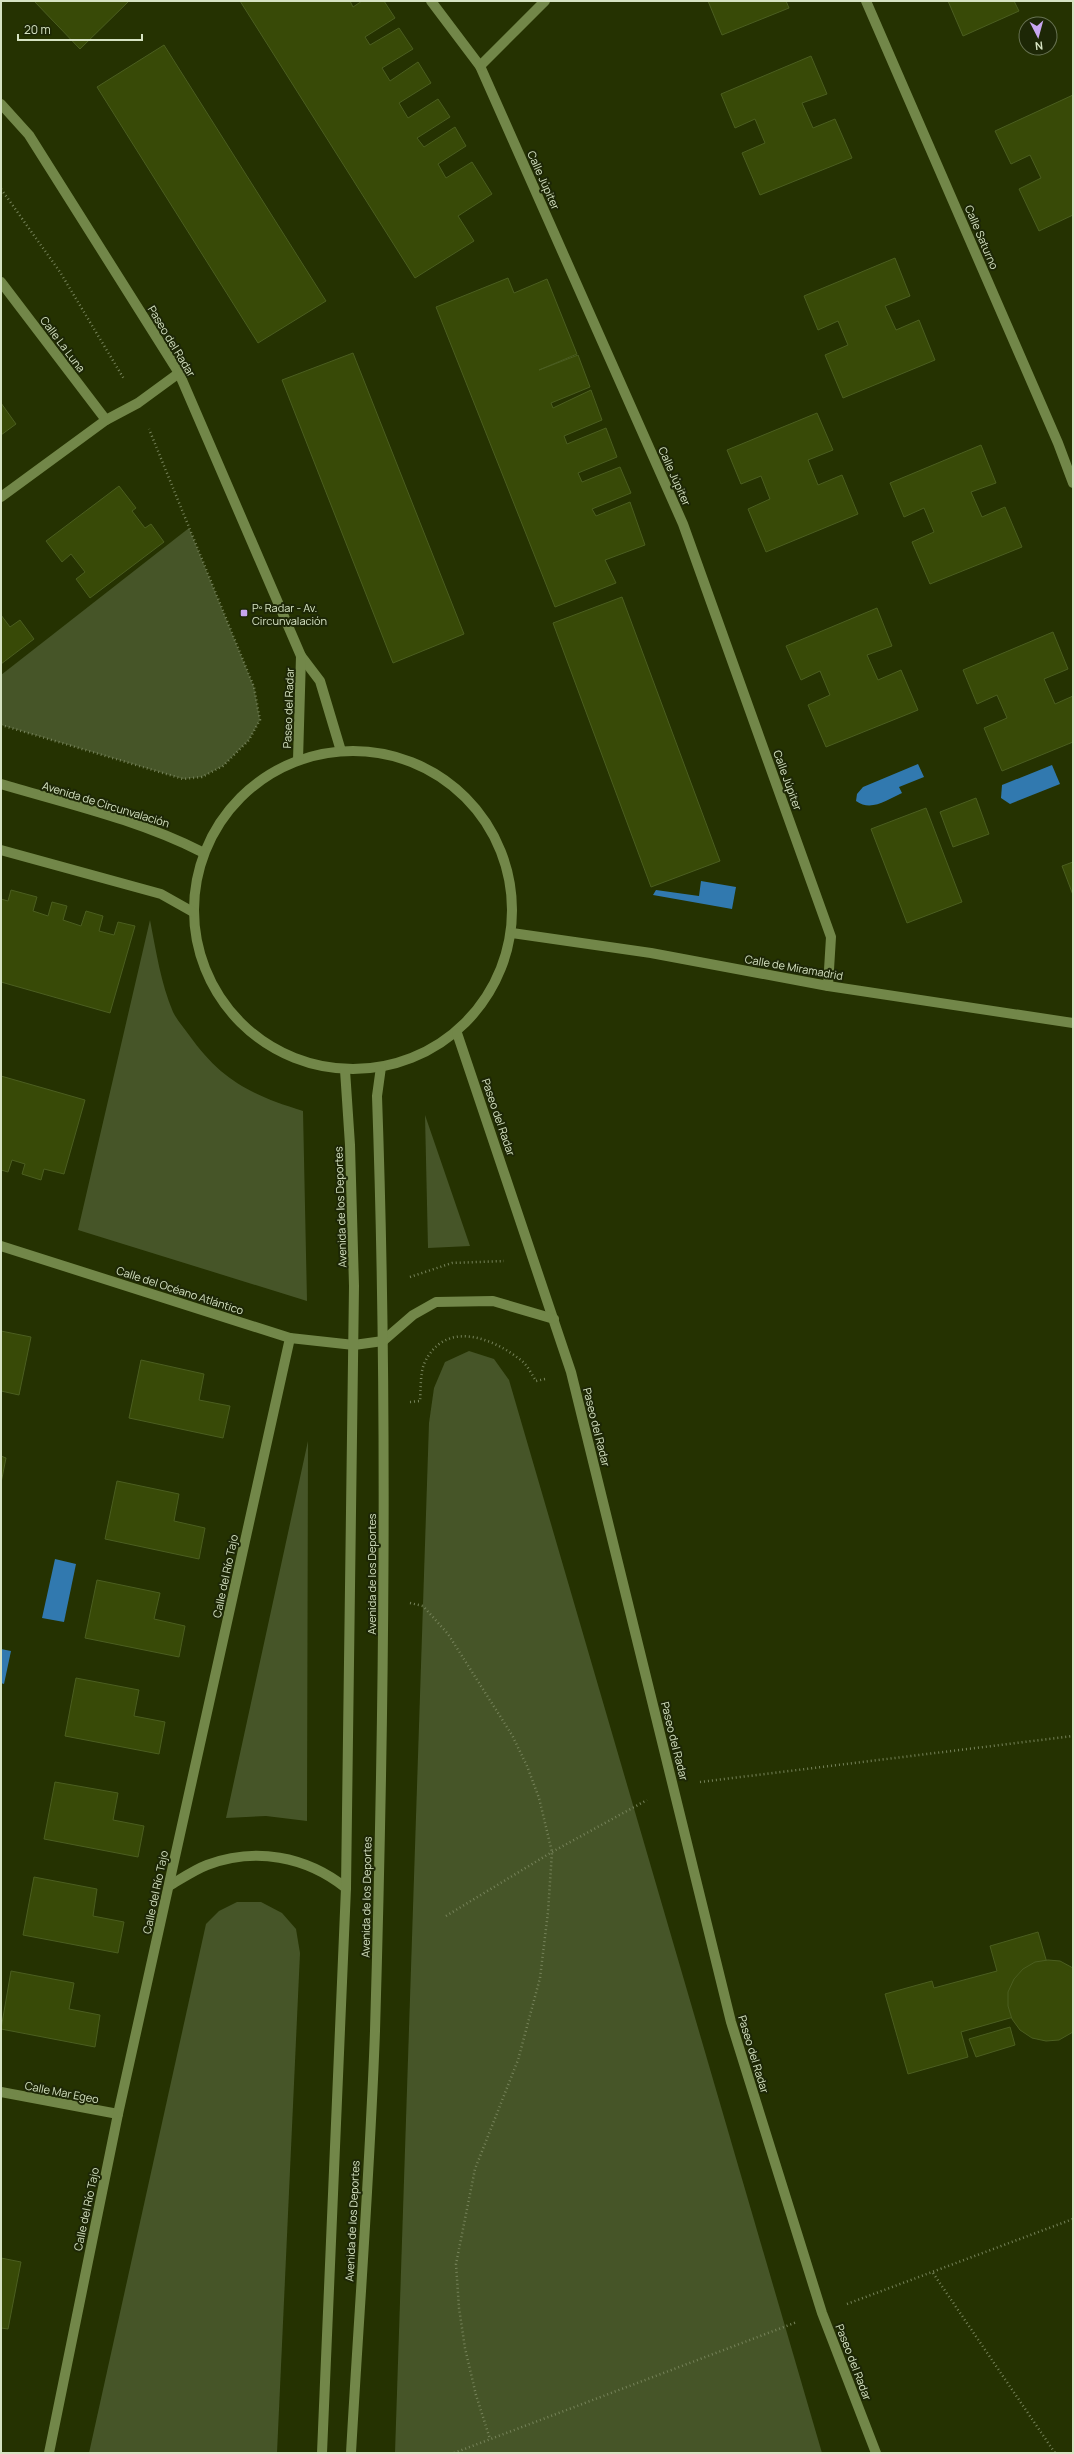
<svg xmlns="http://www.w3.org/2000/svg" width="1074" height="2454" viewBox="0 0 1074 2454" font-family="Manrope,sans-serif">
  <rect width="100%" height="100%" fill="#253201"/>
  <!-- green -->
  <g fill="#465528">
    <polygon points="189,528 254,687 260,720 249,740 223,766 202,777 183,779 1,725 1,675"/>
    <path d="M 150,920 C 156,951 161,984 173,1012 C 177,1020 184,1028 189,1035 C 221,1080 251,1095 303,1111 L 307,1301 L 78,1230 Z"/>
    <polygon points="425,1115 470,1246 428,1248"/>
    <polygon points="469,1351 494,1359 509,1380 822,2453 395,2453 429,1423 434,1388 445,1362"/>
    <polygon points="308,1441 307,1821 266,1816 226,1818"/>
    <polygon points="237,1902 261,1902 282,1913 296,1929 300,1953 277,2453 89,2453 206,1924 219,1911"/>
  </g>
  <!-- water -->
  <g fill="#3179af">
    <path d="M 918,764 L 924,777 L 899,787 L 902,793 C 887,800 871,812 856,801 L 857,794 L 863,787 Z"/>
    <polygon points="1052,765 1060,784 1010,804 1001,798 1002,785"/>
    <polygon points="701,881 736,887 732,909 653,895 656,890 699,896"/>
    <polygon points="55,1559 76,1564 64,1622 42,1618"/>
    <polygon points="1,1649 11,1651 4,1684 1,1683"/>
  </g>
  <!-- building -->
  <g fill="#384a07" stroke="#4b5e20">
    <polygon points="34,1 129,1 80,49"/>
    <polygon points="240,1 350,1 353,7 362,1 384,1 395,18 365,37 370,45 399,28 413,49 382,68 390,81 418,62 431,83 399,103 408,118 438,99 450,117 417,138 424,147 455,127 466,146 438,164 446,178 472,162 492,194 458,216 474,241 415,278"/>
    <polygon points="708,1 786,1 789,8 722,35"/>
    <polygon points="948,1 1014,1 1019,11 963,36"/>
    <polygon points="164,45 326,301 258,343 97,87"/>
    <polygon points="811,56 827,94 802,103 813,128 835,119 852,158 760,195 742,153 765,143 755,119 735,128 721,94"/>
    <polygon points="1073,95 1073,215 1039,231 1019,189 1041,178 1030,155 1011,164 995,131"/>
    <polygon points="895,258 910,296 885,306 896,330 919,320 935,360 843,398 825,355 848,345 838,321 818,330 804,296"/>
    <polygon points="508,278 514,293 547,279 577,354 539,370 578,355 590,387 551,403 553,408 591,390 602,420 564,436 567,444 606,428 617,457 578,473 582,482 620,467 631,493 592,509 596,516 630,502 645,545 605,560 616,583 555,607 436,307"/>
    <polygon points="353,353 464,634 393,663 282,380"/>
    <polygon points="1,403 16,424 1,435"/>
    <polygon points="817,413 833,450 808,460 818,485 842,475 858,514 766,552 748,509 770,499 761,476 741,484 727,450"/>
    <polygon points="981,445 996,483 971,492 982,517 1005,507 1022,547 930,584 912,542 934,532 924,508 904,517 890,483"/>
    <polygon points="119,486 136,508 132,511 145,528 151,524 164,542 90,598 76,579 85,572 71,554 62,562 46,541"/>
    <polygon points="622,597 720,861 651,887 553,623"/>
    <polygon points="877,608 892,646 867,655 878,680 901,670 918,710 826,747 808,705 830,695 820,671 801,680 786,646"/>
    <polygon points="1,615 10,627 20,620 34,639 1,664"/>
    <polygon points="1053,632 1068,669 1044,679 1055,704 1073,696 1073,742 1002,771 984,728 1007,718 997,695 977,704 963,670"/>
    <polygon points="976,798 989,834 953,847 940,812"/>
    <polygon points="926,808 962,902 907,923 871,829"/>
    <polygon points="1073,862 1073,895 1062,866"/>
    <polygon points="11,890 37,897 33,911 48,916 52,902 67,906 63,920 81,926 86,911 103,916 99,931 114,935 118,922 135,926 110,1013 1,982 1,899 8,901"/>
    <polygon points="1,1076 85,1100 64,1174 44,1169 41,1180 22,1174 25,1164 12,1160 8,1172 1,1170"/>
    <polygon points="1,1331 31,1337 19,1395 1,1391"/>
    <polygon points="141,1360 204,1374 199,1400 230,1406 223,1438 129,1418"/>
    <polygon points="1,1456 6,1458 1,1483"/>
    <polygon points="117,1481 179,1494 174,1521 205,1528 199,1559 105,1539"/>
    <polygon points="97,1580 160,1593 154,1619 185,1626 179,1657 85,1638"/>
    <polygon points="76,1678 139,1690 134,1716 165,1722 159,1754 65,1736"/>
    <polygon points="55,1782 118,1793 113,1820 144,1826 138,1857 44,1839"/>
    <polygon points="34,1877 97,1889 93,1916 124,1922 118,1953 23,1935"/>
    <polygon points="1038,1932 1059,2004 961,2032 968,2057 908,2074 885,1994 932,1981 934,1988 997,1971 990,1946"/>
    <polygon points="1048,1960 1060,1961 1073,1968 1073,2032 1059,2040 1046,2041 1032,2038 1020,2030 1012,2019 1008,2006 1008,1992 1014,1979 1023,1969 1035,1962"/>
    <polygon points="11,1971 74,1983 69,2009 100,2015 95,2047 1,2029"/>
    <polygon points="1010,2027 1015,2045 976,2057 969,2039"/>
    <polygon points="1,2258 21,2262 8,2329 1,2328"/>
  </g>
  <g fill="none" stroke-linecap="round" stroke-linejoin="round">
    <!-- path -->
    <g stroke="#76835a" stroke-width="2.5" stroke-dasharray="1 3" stroke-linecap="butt">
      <polyline points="1,189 60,272 124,379"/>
      <polyline points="1,725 183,779 202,777 223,766 249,740 260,720 254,687 149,429"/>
      <polyline points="410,1277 452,1263 504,1261"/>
      <path d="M 410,1402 L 420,1401 C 421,1390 420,1374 424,1364 C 444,1319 492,1337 522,1361 C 528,1366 532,1375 536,1381 L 545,1379"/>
      <polyline points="410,1603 423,1606 448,1634 512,1735 527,1766 539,1798 552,1852 548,1912 540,1978 518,2060 475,2169 456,2264 459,2308 465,2348 476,2395 490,2439"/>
      <polyline points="700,1782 1073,1736"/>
      <polyline points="446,1916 552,1852 647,1800"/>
      <polyline points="933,2273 1055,2453"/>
      <polyline points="847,2304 1073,2219"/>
      <polyline points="454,2453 797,2322"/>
    </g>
    <!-- minor -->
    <g stroke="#728749" stroke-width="10">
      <polyline points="431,1 480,66 683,524 831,937 828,986"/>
      <polyline points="866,1 1058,443 1073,483"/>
      <polyline points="480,66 545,1"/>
      <polyline points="1,104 29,135 179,373 301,656 320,681 341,751"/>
      <polyline points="1,282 106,420"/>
      <polyline points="1,497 106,420 138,403 179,373"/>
      <circle cx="353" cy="910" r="159"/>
      <polyline points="298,760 301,656"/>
      <path d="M 1,784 C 69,804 139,820 202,852"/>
      <polyline points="1,850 161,894 193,912"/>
      <polyline points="512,933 651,953 828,986 1073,1023"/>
      <polyline points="457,1033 571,1372 731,2022 822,2313 876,2453"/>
      <polyline points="1,1246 290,1338 354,1345 383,1341"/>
      <polyline points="383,1341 413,1315 436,1302 493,1301 554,1319"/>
      <path d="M 169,1886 C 181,1879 194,1870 207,1865 C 255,1847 306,1856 346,1888"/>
      <polyline points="1,2092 118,2114"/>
      <polyline points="49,2453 118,2114 290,1338"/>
      <polyline points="322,2453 346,1888 354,1286 350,1145 345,1070"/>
      <path d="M 351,2453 C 359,2312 370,2171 375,2031 C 384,1719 388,1407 377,1096 L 381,1067"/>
    </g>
  </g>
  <!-- markers -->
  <rect fill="#c7a6ef" stroke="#1d2706" stroke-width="1.5" x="240" y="609" width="8" height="8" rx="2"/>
  <g text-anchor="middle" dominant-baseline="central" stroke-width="4" stroke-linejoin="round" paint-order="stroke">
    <!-- street labels -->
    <g font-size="11" fill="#d6e3c3" stroke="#1d2706">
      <text transform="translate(544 180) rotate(66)">Calle Júpiter</text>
      <text transform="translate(982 237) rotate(67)">Calle Saturno</text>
      <text transform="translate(172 341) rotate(59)">Paseo del Radar</text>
      <text transform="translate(63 344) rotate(53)">Calle La Luna</text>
      <text transform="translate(675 476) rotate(66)">Calle Júpiter</text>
      <text transform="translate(288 708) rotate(-88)">Paseo del Radar</text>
      <text transform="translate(788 780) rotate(70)">Calle Júpiter</text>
      <text transform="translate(106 804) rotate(17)">Avenida de Circunvalación</text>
      <text transform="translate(794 967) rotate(10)">Calle de Miramadrid</text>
      <text transform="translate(499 1117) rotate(71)">Paseo del Radar</text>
      <text transform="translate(340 1207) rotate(-92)">Avenida de los Deportes</text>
      <text transform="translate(180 1290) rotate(18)">Calle del Océano Atlántico</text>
      <text transform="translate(597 1427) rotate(76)">Paseo del Radar</text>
      <text transform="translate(371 1574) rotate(-90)">Avenida de los Deportes</text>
      <text transform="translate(225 1576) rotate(-78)">Calle del Río Tajo</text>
      <text transform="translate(675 1741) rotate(76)">Paseo del Radar</text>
      <text transform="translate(155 1892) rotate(-78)">Calle del Río Tajo</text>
      <text transform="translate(366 1897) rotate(-89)">Avenida de los Deportes</text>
      <text transform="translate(754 2054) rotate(73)">Paseo del Radar</text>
      <text transform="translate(62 2092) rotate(11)">Calle Mar Egeo</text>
      <text transform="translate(86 2209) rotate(-78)">Calle del Río Tajo</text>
      <text transform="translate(352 2221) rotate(-87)">Avenida de los Deportes</text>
      <text transform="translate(854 2362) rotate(69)">Paseo del Radar</text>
    </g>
    <!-- poi labels -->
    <g font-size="11" fill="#d6e3c3" stroke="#1d2706" text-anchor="start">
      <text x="252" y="607">Pº Radar - Av.<tspan x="252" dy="13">Circunvalación</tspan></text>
    </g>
  </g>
  <!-- border -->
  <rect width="1074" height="2454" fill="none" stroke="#d6e3c3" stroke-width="4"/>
  <!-- north arrow -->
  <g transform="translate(1038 36) rotate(174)"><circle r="19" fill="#1d2706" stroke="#677252"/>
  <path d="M0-3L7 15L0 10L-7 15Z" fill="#c7a6ef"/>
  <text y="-6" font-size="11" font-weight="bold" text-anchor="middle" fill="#d6e3c3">N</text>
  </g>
  <!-- scale -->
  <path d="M18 34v6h124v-6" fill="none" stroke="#d6e3c3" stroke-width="2"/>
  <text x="24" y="34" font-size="12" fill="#d6e3c3" stroke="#1d2706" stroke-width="3" paint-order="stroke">20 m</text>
</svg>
